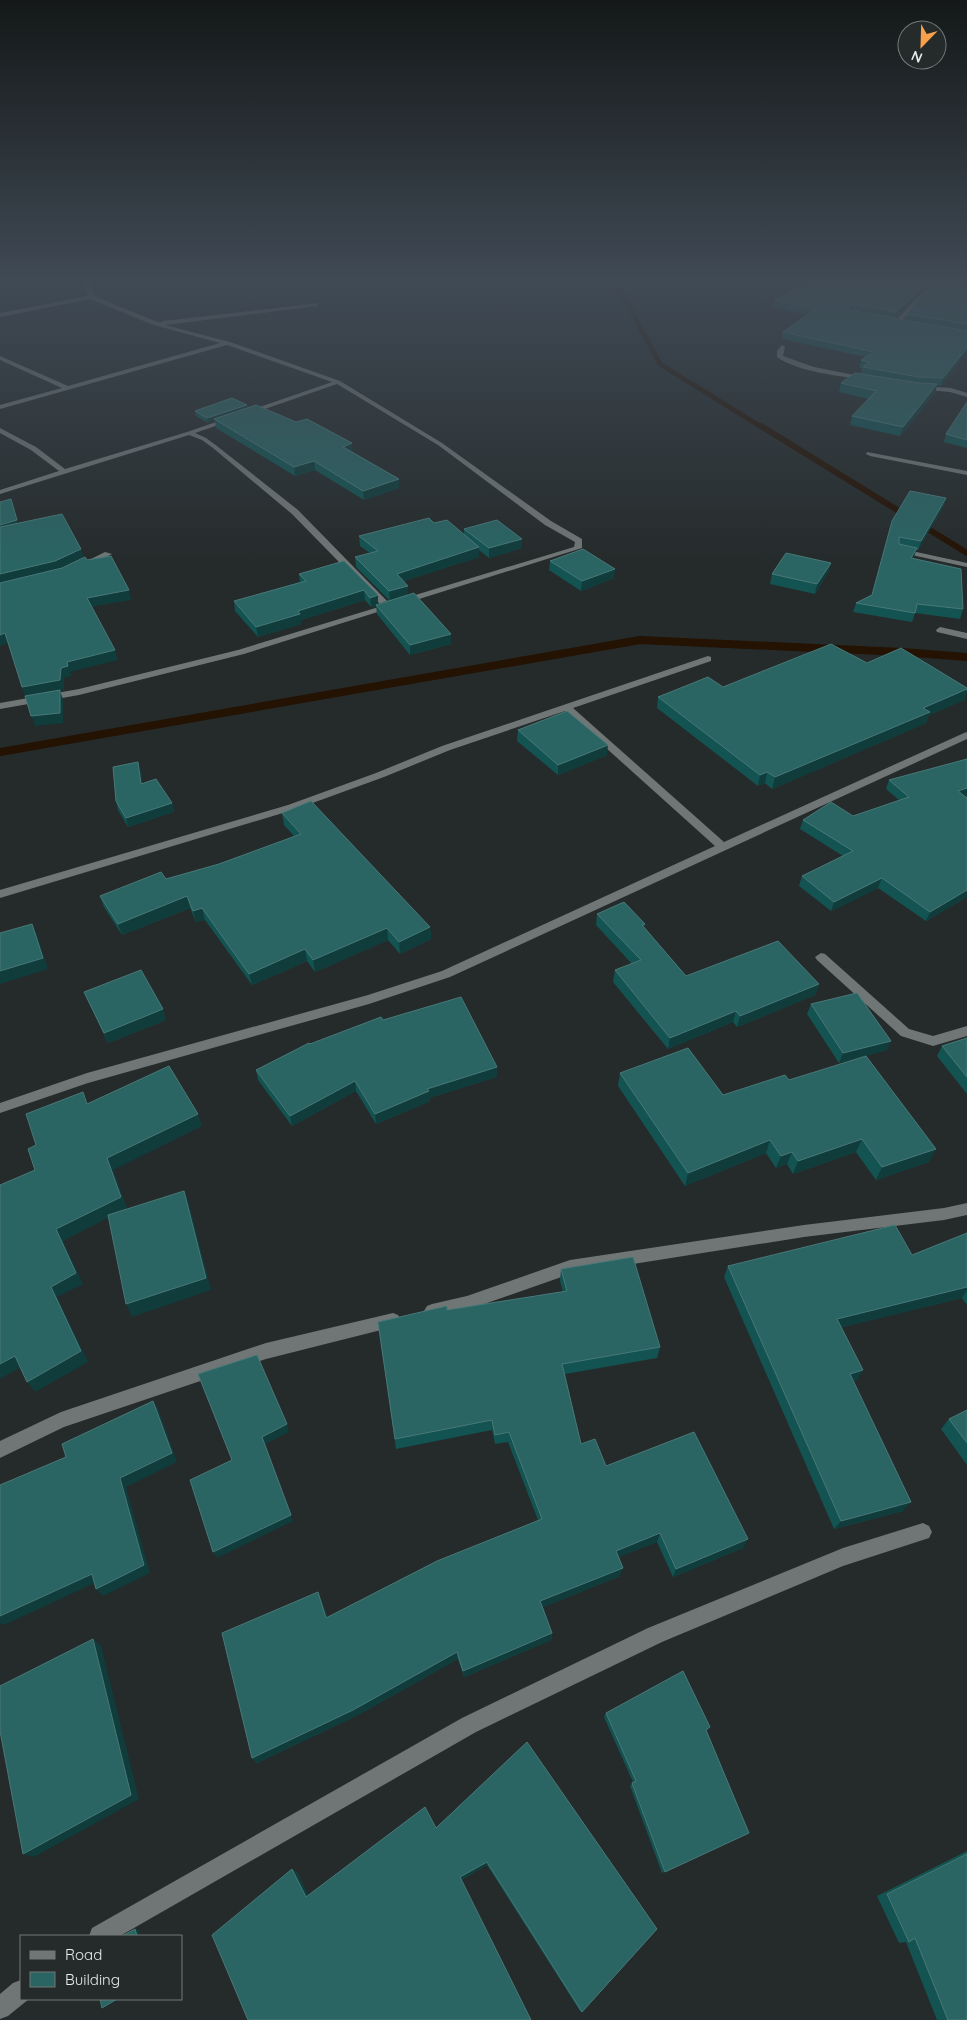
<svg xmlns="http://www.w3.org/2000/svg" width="967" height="2020" viewBox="0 0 967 2020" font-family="Quicksand,sans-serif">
  <rect width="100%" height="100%" fill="#252b2b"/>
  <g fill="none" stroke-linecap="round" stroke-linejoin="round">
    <!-- stream-far2 -->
    <polyline stroke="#241203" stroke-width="5" points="614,279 660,364 763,428"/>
    <!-- stream-far1 -->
    <polyline stroke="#241203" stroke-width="6" points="761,426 967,553"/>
    <!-- stream -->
    <polyline stroke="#241203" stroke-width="8" points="0,752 640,640 902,652 967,657"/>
    <!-- street -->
    <g fill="#707676" fill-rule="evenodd">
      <path d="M 84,279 L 90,279 L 94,296 L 160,323 L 163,321 L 319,303 L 317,306 L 165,325 L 230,342 L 340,381 L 442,443 L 551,521 L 582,539 L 582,548 L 244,654 L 79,695 L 0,709 L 0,703 L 79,689 L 238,650 L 382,606 L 292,514 L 213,448 L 202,440 L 189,435 L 0,494 L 0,490 L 59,471 L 31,450 L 0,433 L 0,428 L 36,447 L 65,469 L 187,432 L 332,382 L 227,345 L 0,409 L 0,405 L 62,388 L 0,360 L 0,356 L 68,386 L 220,343 L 154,325 L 90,299 L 0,317 L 0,313 L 88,296 ZM 337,384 L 438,445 L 545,525 L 575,542 L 574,547 L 389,603 L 298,510 L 217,446 L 206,438 L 195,433 Z"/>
      <polygon points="922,293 927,294 899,323 895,323 895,321"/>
      <path d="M 782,345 L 785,347 L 783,356 L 814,367 L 869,378 L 866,380 C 840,376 798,372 777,357 L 777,351 Z"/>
      <polygon points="920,386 951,388 967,393 967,397 950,392 918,389 918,387"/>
      <polygon points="867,452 967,471 967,475 870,456 866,454"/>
      <polygon points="898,548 967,563 967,567 898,552"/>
      <polygon points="105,552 112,554 88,566 81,564"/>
      <polygon points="940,627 967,633 967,639 937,632 936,630"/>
      <polygon points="708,656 711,657 711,661 573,708 724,842 964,733 967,732 967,739 450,977 369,1004 88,1083 0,1113 0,1103 87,1073 368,995 442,971 715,846 565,711 450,750 384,777 296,809 0,898 0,890 288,805 376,773 442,746"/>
      <polygon points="821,953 825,954 909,1029 933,1036 967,1026 967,1036 933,1046 901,1036 817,960 815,957"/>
      <polygon points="967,1203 967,1215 944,1220 804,1237 570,1274 467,1310 432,1318 427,1316 424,1311 427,1306 432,1304 467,1296 570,1260 804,1225 944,1208"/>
      <polygon points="393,1313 398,1315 401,1320 398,1325 393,1327 266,1359 64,1427 0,1458 0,1441 61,1412 266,1343"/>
      <polygon points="923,1523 929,1526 932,1532 929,1538 843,1566 662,1642 476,1732 120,1936 89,1936 92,1928 462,1718 648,1628 843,1548"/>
      <polygon points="21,1980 21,1999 29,1999 8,2016 0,2019 0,1994 13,1983"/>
    </g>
  </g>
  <!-- wall -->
  <g fill="#135352" fill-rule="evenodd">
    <path d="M 967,279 L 967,354 L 966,353 L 941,386 L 937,385 L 935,393 L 900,436 L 850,425 L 852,416 L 869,399 L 839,392 L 841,383 L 861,374 L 862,368 L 859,368 L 861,360 L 865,357 L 782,339 L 783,332 L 808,315 L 774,307 L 775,300 ZM 924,290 L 926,293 L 906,314 L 904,320 L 895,318 Z"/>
    <polygon points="967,402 967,448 944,442 946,434"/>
    <polygon points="247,405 247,408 353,452 399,479 399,488 364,500 315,470 295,476 216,428 215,420 208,423 196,416 195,411"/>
    <polygon points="946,498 943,507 918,550 916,550 913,559 963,609 960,619 915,613 912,622 853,612 856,603 872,595 892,521"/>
    <polygon points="434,523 464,535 464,529 522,548 489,558 479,550 479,557 404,581 408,595 451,634 451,644 410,655 377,614 376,606 371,607 365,600 301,620 301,624 258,637 235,611 234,601 300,582 299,574 344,561 378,604 389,600 356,567 355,557 370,553 360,546 359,536"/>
    <polygon points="550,561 614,578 581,591 549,570"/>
    <polygon points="831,563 828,572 815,594 770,584 772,574"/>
    <polygon points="867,663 967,688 967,691 964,700 929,715 926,723 772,789 765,783 758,786 657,708 658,697 723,687"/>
    <polygon points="518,730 607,755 558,775 517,741"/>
    <polygon points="967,759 967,796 966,797 967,798 967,897 926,921 878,888 831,911 799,886 802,876 843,856 800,829 803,820 853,816 899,800 886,789 889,780"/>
    <polygon points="141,771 142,784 172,803 174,812 128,827 118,810 116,801"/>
    <polygon points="282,813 430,927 431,939 400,954 388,940 315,972 307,961 252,985 205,920 196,922 190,908 122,935 104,907 100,896 166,879 219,864 294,836 284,825"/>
    <polygon points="597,914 645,924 644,927 686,976 819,984 815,995 737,1027 733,1022 668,1049 613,982 615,970 632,964 596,925"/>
    <polygon points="84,992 166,1020 108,1043"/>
    <polygon points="811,1004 887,1050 839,1063 807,1014"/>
    <polygon points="383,1020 497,1077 429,1098 430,1101 376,1124 356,1091 292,1126 258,1080 256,1070 310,1044"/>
    <polygon points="967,1038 967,1094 937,1056 942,1046"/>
    <polygon points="620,1073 723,1095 789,1080 929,1162 876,1180 856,1152 793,1174 787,1164 776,1168 766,1153 685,1186 618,1086"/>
    <polygon points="967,1233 967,1305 962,1298 842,1327 857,1380 853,1381 903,1511 834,1529 724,1277 728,1266 912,1255"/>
    <polygon points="561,1269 660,1347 657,1358 565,1374 581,1444 606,1466 743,1548 673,1577 657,1542 618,1557 620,1576 543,1607 552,1633 551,1640 464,1677 458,1659 356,1716 257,1763 252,1758 321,1599 327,1617 538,1520 508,1442 495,1444 492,1430 396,1449 378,1322 563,1292 560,1281"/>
    <polygon points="967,1410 967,1465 941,1429 949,1419"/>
    <polygon points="606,1713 706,1731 749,1833 662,1873 630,1786 633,1782 604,1717"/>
    <polygon points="527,1742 582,2012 580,2011 487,1865 461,1880 248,2020 297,1872 308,1895 436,1828"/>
    <polygon points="967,1851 967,2020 937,2020 906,1942 899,1943 877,1896"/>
  </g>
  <!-- shaded-wall -->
  <g fill="#113c3c">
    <polygon points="926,283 924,290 894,319 896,312"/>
    <polygon points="853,304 851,311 846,315 848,308"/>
    <polygon points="967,348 966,353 941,386 943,378"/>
    <polygon points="937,384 935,393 900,436 903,427"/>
    <polygon points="247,405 248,409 214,419 215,420 208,423 207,418"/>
    <polygon points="352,443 353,452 343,447"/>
    <polygon points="314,461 315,470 295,476 294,467"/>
    <polygon points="399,479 399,488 364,500 363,491"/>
    <polygon points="946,498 943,507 918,550 921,541"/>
    <polygon points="11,499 20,529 0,529 0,525"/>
    <polygon points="522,539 522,548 489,558 489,548"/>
    <polygon points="479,547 479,557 398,583 397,574"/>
    <polygon points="917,548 914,557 908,568 911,558"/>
    <polygon points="81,549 84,559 57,570 0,584 0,574"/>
    <polygon points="831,563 828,572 815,594 817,584"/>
    <polygon points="615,569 614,578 581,591 582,581"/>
    <polygon points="408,586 408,595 390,601 389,591"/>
    <polygon points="129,590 131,600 90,607 87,598"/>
    <polygon points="364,590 365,600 301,620 301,624 258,637 256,627 298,611"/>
    <polygon points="378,595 378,605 376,605 376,606 371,607 370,598"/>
    <polygon points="5,633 8,643 0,646 0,635"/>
    <polygon points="451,634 451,644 410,655 410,645"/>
    <polygon points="115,650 118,660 70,672 72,676 64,678 64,690 60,690 63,700 63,723 35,726 22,687 61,668 67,662"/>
    <polygon points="967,689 964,700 929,715 926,723 772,789 775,777 923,708"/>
    <polygon points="608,745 607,755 558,775 558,765"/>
    <polygon points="138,762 141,771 144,793 141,784"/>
    <polygon points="767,772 765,783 758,786 760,775"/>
    <polygon points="967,788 967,796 954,800 958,791"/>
    <polygon points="172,803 174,812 128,827 126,818"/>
    <polygon points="882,878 878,888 831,911 834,902"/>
    <polygon points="967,890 967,897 926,921 930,912"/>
    <polygon points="187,896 190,908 122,935 118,924"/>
    <polygon points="202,908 205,920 196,922 193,911"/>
    <polygon points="32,924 37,935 48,969 0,984 0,971"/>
    <polygon points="430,927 431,939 400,954 399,942"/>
    <polygon points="387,928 388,940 315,972 313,960"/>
    <polygon points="305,949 307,961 252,985 249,974"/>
    <polygon points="819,984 815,995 737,1027 740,1016"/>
    <polygon points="163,1009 166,1020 108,1043 104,1033"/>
    <polygon points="736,1011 733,1022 668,1049 670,1038"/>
    <polygon points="891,1041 887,1050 839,1063 843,1053"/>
    <polygon points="497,1067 497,1077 429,1098 430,1101 376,1124 375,1114 427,1089"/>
    <polygon points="355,1081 356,1091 292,1126 290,1116"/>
    <polygon points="198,1114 202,1126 113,1170 127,1208 63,1241 83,1284 57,1297 88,1362 35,1392 27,1382 51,1287 56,1229 107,1158"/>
    <polygon points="862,1139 856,1152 793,1174 798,1161"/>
    <polygon points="770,1140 766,1153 685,1186 688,1173"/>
    <polygon points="936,1149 929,1162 876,1180 882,1167"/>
    <polygon points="792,1152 787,1164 776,1168 781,1156"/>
    <polygon points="184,1191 189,1204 211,1290 132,1317 126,1304"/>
    <polygon points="967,1287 967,1290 962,1298 832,1330 837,1319"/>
    <polygon points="15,1356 23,1366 0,1379 0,1364"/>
    <polygon points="863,1370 857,1380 843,1384 850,1374"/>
    <polygon points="153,1401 159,1411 177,1462 126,1487 150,1573 103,1596 96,1589 120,1478"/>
    <polygon points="287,1424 289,1432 265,1444 293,1521 217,1558 213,1552 262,1437"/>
    <polygon points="911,1502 903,1511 834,1529 841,1521"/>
    <polygon points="660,1533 657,1542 613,1559 616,1551"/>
    <polygon points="748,1539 743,1548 673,1577 676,1569"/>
    <polygon points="623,1568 620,1576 539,1609 540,1601"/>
    <polygon points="92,1574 99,1581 4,1625 0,1623 0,1616"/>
    <polygon points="318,1592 321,1599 329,1625 326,1618"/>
    <polygon points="552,1633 551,1640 464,1677 463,1671"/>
    <polygon points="93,1639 101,1646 139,1799 34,1857 23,1854"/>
    <polygon points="457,1652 458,1659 356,1716 257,1763 252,1758"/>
    <polygon points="487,1862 487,1865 460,1880 460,1877"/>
    <polygon points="292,1869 297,1872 310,1899 306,1897"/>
    <polygon points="135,1929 138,1929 140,1936 137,1936"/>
    <polygon points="117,1999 120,1999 105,2007 102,2008"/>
  </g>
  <!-- building -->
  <g fill="#2a6463" stroke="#487978">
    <polygon points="817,279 967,279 967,324 906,314 929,289 926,283 896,312 853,304 848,308 849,310 967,331 967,348 943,378 919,377 863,367 869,362 861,360 874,352 783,332 816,309 775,300"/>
    <polygon points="855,373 919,383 937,384 903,427 852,416 876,391 841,383"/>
    <polygon points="232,398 247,405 207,418 195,411"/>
    <polygon points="967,402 967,440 946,434"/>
    <polygon points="256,405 296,422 307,419 352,443 343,447 399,479 363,491 314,461 294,467 214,419"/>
    <polygon points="910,491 946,498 921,541 899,537 899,544 917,548 911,558 961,569 963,609 917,604 915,613 856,603 872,595 892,521"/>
    <polygon points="11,499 17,520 0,525 0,502"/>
    <polygon points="62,514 81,549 55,561 0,574 0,527"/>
    <polygon points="429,518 434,523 447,520 479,547 397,574 408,586 389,591 355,557 378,551 359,536"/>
    <polygon points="497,520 522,539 489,548 464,529"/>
    <polygon points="583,549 615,569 582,581 550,561"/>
    <polygon points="786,553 831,563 817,584 772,574"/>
    <polygon points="111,556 129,590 87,598 115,650 67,662 68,666 61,668 60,680 22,687 5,633 0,635 0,583 62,568 85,557 87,560"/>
    <polygon points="344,561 378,595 370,598 364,590 298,611 300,614 256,627 234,601 306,581 299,574"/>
    <polygon points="414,593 451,634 410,645 376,605"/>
    <polygon points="831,644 867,663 901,648 967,688 967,689 923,708 930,712 775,777 767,772 760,775 658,697 708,677 723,687"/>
    <polygon points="60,690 60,713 31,716 25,696"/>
    <polygon points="567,711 608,745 558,765 518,730"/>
    <polygon points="967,759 967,788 958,791 967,798 967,890 930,912 882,878 834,902 802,876 853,851 803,820 831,802 853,816 909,797 889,780"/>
    <polygon points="138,762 141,784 156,779 172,803 126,818 116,801 113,767"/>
    <polygon points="311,801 430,927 399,942 387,928 313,960 305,949 249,974 202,908 193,911 187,896 118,924 100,896 161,872 166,879 219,864 301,834 282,813"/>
    <polygon points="624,902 645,924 642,925 686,976 778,941 819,984 740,1016 736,1011 670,1038 615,970 641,960 597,914"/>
    <polygon points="32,924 43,958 0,971 0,933"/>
    <polygon points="141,970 163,1009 104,1033 84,992"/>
    <polygon points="857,993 891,1041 843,1053 811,1004"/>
    <polygon points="461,997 497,1067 427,1089 429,1091 375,1114 355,1081 290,1116 256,1070 309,1043 310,1044 381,1017 383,1020"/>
    <polygon points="967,1038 967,1077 942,1046"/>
    <polygon points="688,1048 723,1095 785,1075 789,1080 866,1056 936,1149 882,1167 862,1139 798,1161 792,1152 781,1156 770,1140 688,1173 620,1073"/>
    <polygon points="169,1066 198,1114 107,1158 121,1197 56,1229 76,1273 51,1287 81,1351 27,1382 15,1356 0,1364 0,1185 35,1170 28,1149 36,1145 26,1114 83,1092 87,1104"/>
    <polygon points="184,1191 206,1278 126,1304 108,1215"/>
    <polygon points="895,1225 912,1255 967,1233 967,1287 837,1319 863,1370 850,1374 911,1502 841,1521 728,1266"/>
    <polygon points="633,1257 660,1347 562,1364 581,1444 595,1439 606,1466 694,1432 748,1539 676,1569 660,1533 616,1551 623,1568 540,1601 552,1633 463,1671 457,1652 353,1710 252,1758 222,1633 318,1592 326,1618 437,1561 542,1519 509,1432 495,1435 492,1420 395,1439 378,1322 447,1306 447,1310 567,1291 561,1269"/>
    <polygon points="257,1355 287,1424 262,1437 291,1515 213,1552 190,1480 232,1460 198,1374"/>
    <polygon points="153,1401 172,1453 120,1478 144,1565 96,1589 92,1574 0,1616 0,1485 66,1457 62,1444"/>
    <polygon points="967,1410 967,1443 949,1419"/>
    <polygon points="93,1639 131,1795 23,1854 0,1731 0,1686"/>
    <polygon points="683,1671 710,1727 706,1730 749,1833 665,1872 632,1783 636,1781 606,1713"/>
    <polygon points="527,1742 657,1929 582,2012 487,1862 460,1877 531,2020 248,2020 212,1935 292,1869 306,1897 425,1807 436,1828"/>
    <polygon points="967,1854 967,2020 948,2020 915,1938 909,1942 887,1894"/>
    <polygon points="135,1929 137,1936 122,1936"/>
    <polygon points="100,1999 117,1999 102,2008"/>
  </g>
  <!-- sky -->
  <linearGradient id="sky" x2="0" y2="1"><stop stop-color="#141818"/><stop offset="0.5" stop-color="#404a55"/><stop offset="1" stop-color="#404a55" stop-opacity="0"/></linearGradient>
  <rect width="967" height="562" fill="url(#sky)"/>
  <!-- legend -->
  <rect x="20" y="1935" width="162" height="65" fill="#252b2b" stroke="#737878"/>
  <rect x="30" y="1951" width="25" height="8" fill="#707676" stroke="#737878"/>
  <text x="65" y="1960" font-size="15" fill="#e8eceb">Road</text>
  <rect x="30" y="1972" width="25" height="15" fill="#2a6463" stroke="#737878"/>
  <text x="65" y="1985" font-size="15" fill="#e8eceb">Building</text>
  <!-- north arrow -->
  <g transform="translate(922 45) rotate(203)"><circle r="24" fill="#252b2b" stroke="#737878"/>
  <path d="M0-4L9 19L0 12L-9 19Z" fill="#f9a04d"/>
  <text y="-8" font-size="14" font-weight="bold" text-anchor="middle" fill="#e8eceb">N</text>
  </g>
</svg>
